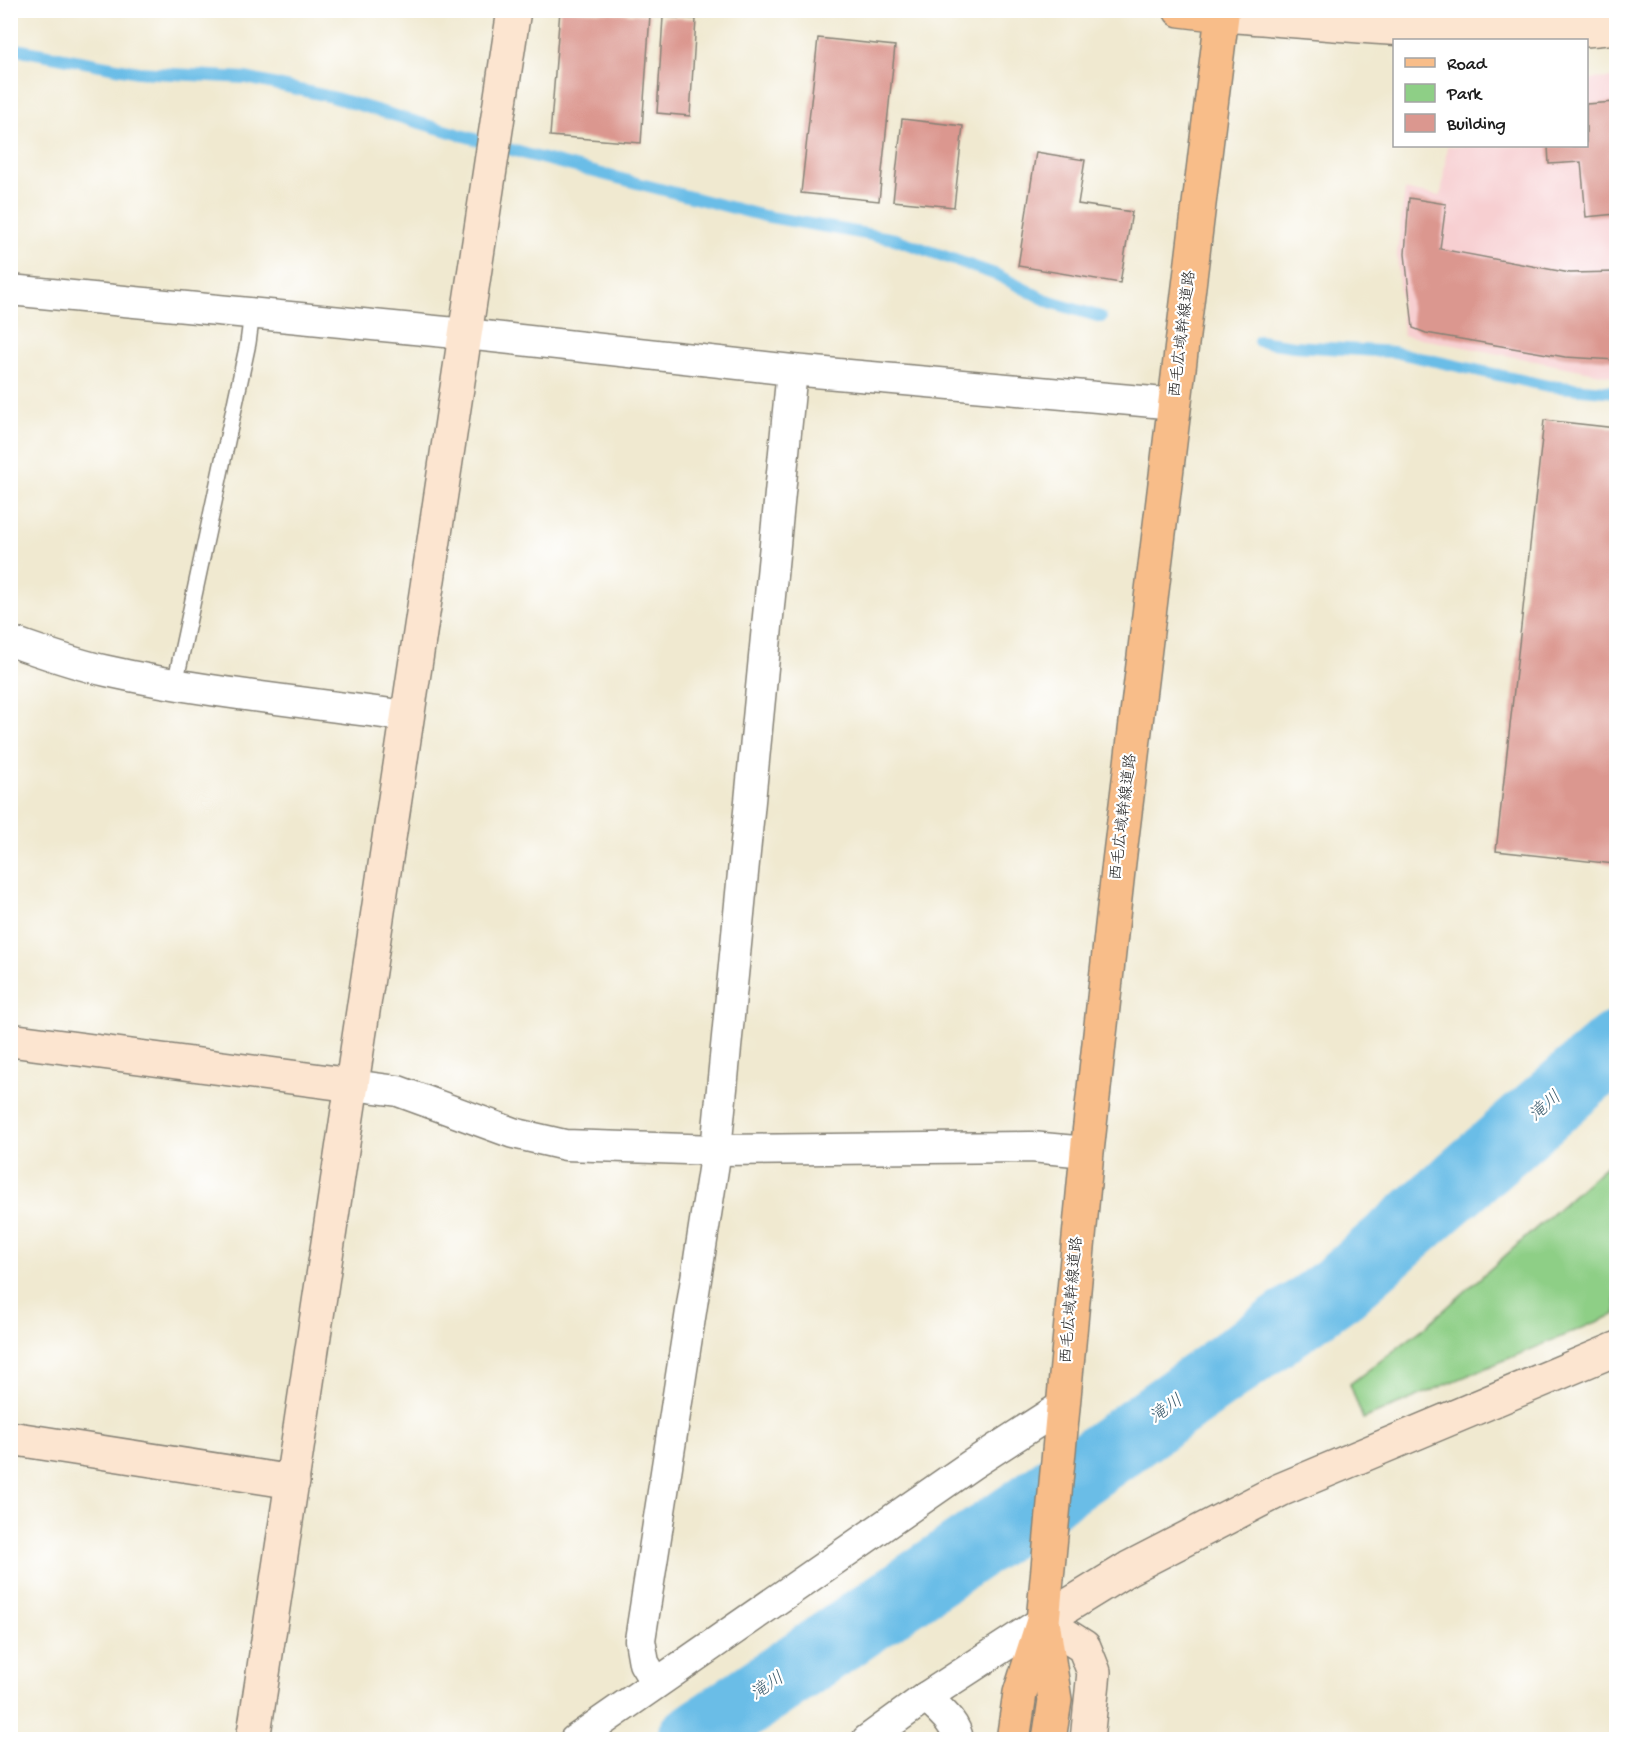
<svg xmlns="http://www.w3.org/2000/svg" width="1627" height="1750" viewBox="0 0 1627 1750" font-family="'Gochi Hand','Klee One',sans-serif">
  <rect width="100%" height="100%" fill="#fff"/>
  <filter id="ink" filterUnits="userSpaceOnUse"><feTurbulence type="fractalNoise" baseFrequency=".0167" numOctaves="2"/><feDisplacementMap in="SourceGraphic" scale="12" xChannelSelector="R" yChannelSelector="G"/><feConvolveMatrix kernelMatrix="1 2 1 2 8 2 1 2 1" color-interpolation-filters="sRGB"/></filter>
  <filter id="wash" filterUnits="userSpaceOnUse"><feTurbulence type="fractalNoise" baseFrequency=".008" numOctaves="4" result="noise"/><feDisplacementMap in="SourceGraphic" scale="24" xChannelSelector="R" yChannelSelector="G"/><feGaussianBlur stdDeviation="1.35" result="paint"/><feColorMatrix in="noise" values="0 0 0 0 0 0 0 0 0 0 0 0 0 0 0 0 0 1.4 0 .05"/><feComposite in="paint" operator="in"/></filter>
  <g filter="url(#wash)">
    <rect width="100%" height="100%" fill="#f0e9d0"/>
    <!-- built -->
    <polygon fill="#f7cfd1" points="1616,78 1616,377 1403,335 1397,254 1405,190 1441,196 1447,146 1586,146 1587,79"/>
    <!-- green -->
    <polygon fill="#8ecf86" stroke="#557651" stroke-width="1.5" points="1616,1157 1616,1314 1363,1419 1350,1384 1425,1327"/>
    <g fill="none" stroke-linecap="round" stroke-linejoin="round">
      <!-- stream -->
      <g stroke="#6bbde7" stroke-width="12">
        <polyline points="10,48 138,72 246,78 332,97 529,155 764,216 895,239 997,275 1050,302 1101,317"/>
        <polyline points="1259,341 1294,346 1394,352 1548,386 1616,392"/>
      </g>
      <!-- river -->
      <polyline stroke="#6bbde7" stroke-width="69" points="691,1740 1021,1514 1340,1287 1616,1046"/>
    </g>
    <g id="blocks">
      <!-- building -->
      <g fill="#db978f">
        <polygon points="560,10 650,15 641,143 550,136"/>
        <polygon points="663,17 696,19 690,116 657,113"/>
        <polygon points="818,38 895,46 879,201 801,193"/>
        <polygon points="1616,102 1616,214 1586,217 1581,162 1549,164 1548,146 1586,146 1586,104"/>
        <polygon points="902,119 963,126 954,207 893,201"/>
        <polygon points="1036,152 1085,160 1078,204 1132,212 1120,283 1018,266"/>
        <polygon points="1409,198 1446,204 1440,249 1570,273 1616,272 1616,360 1565,357 1426,333 1413,328 1405,254"/>
        <polygon points="1544,420 1616,428 1616,838 1614,864 1496,851"/>
      </g>
    </g>
  </g>
  <g filter="url(#ink)">
    <use href="#blocks" fill-opacity="0" stroke="#868276" stroke-width="1.5"/>
    <g fill="none" stroke-linecap="round" stroke-linejoin="round">
      <defs>
        <polyline id="lane" points="175,684 248,343 252,313"/>
        <g id="street">
          <polyline points="10,290 466,334 792,370 1176,404"/>
          <path d="M 10,641 C 42,652 74,664 107,671 C 205,693 307,702 406,716"/>
          <polyline points="352,1085 398,1091 513,1133 565,1145 716,1150 1031,1147 1087,1152"/>
          <polyline points="656,1683 644,1663 640,1640 716,1150 792,370"/>
          <path d="M 926,1697 C 938,1709 956,1722 958,1740"/>
          <polyline points="575,1740 971,1465 1064,1405"/>
          <polyline points="867,1740 926,1697 1043,1621"/>
        </g>
        <g id="secondary">
          <path d="M 1222,15 C 1350,24 1489,42 1616,27"/>
          <polyline points="10,1040 352,1085"/>
          <polyline points="10,1438 293,1482"/>
          <polyline points="253,1740 514,10"/>
          <polyline points="1087,1740 1094,1672 1084,1647 1043,1621 1129,1568 1280,1490 1616,1349"/>
        </g>
        <g id="primary">
          <polyline points="1044,1628 1055,1700 1049,1740"/>
          <polyline points="1013,1740 1020,1693 1043,1621 1087,1152 1119,862 1222,15 1180,10"/>
        </g>
      </defs>
      <!-- lane casing -->
      <use href="#lane" stroke="#868276" stroke-width="18"/>
      <!-- street casing -->
      <use href="#street" stroke="#868276" stroke-width="33"/>
      <!-- secondary casing -->
      <use href="#secondary" stroke="#868276" stroke-width="36"/>
      <!-- primary casing -->
      <use href="#primary" stroke="#868276" stroke-width="36"/>
      <!-- lane -->
      <use href="#lane" stroke="#fff" stroke-width="15"/>
      <!-- street -->
      <use href="#street" stroke="#fff" stroke-width="30"/>
      <!-- secondary -->
      <use href="#secondary" stroke="#fce5d0" stroke-width="33"/>
      <!-- primary -->
      <use href="#primary" stroke="#f8bd89" stroke-width="33"/>
    </g>
  </g>
  <g text-anchor="middle" dominant-baseline="central" stroke-width="4.5" stroke-linejoin="round" paint-order="stroke">
    <!-- street labels -->
    <g font-size="16" fill="#1c1c1c" stroke="#fff">
      <text transform="translate(1184 334) rotate(-83)">西毛広域幹線道路</text>
      <text transform="translate(1125 817) rotate(-83)">西毛広域幹線道路</text>
      <text transform="translate(1073 1300) rotate(-85)">西毛広域幹線道路</text>
    </g>
    <!-- water labels -->
    <g font-size="18" font-style="italic" fill="#3c5c6d" stroke="#fff">
      <text transform="translate(1546 1107) rotate(-41)">滝川</text>
      <text transform="translate(1167 1410) rotate(-35)">滝川</text>
      <text transform="translate(768 1687) rotate(-34)">滝川</text>
    </g>
  </g>
  <!-- margin -->
  <rect width="1627" height="1750" fill="none" stroke="#fff" stroke-width="36"/>
  <!-- legend -->
  <rect x="1393" y="39" width="195" height="108" fill="#ffffff" stroke="#a4a4a4" stroke-width="1.5"/>
  <rect x="1405" y="58" width="30" height="9" fill="#f8bd89" stroke="#a4a4a4" stroke-width="1.5"/>
  <text x="1447" y="69" font-size="18" fill="#1c1c1c">Road</text>
  <rect x="1405" y="84" width="30" height="18" fill="#8ecf86" stroke="#a4a4a4" stroke-width="1.5"/>
  <text x="1447" y="99" font-size="18" fill="#1c1c1c">Park</text>
  <rect x="1405" y="114" width="30" height="18" fill="#db978f" stroke="#a4a4a4" stroke-width="1.5"/>
  <text x="1447" y="129" font-size="18" fill="#1c1c1c">Building</text>
</svg>
